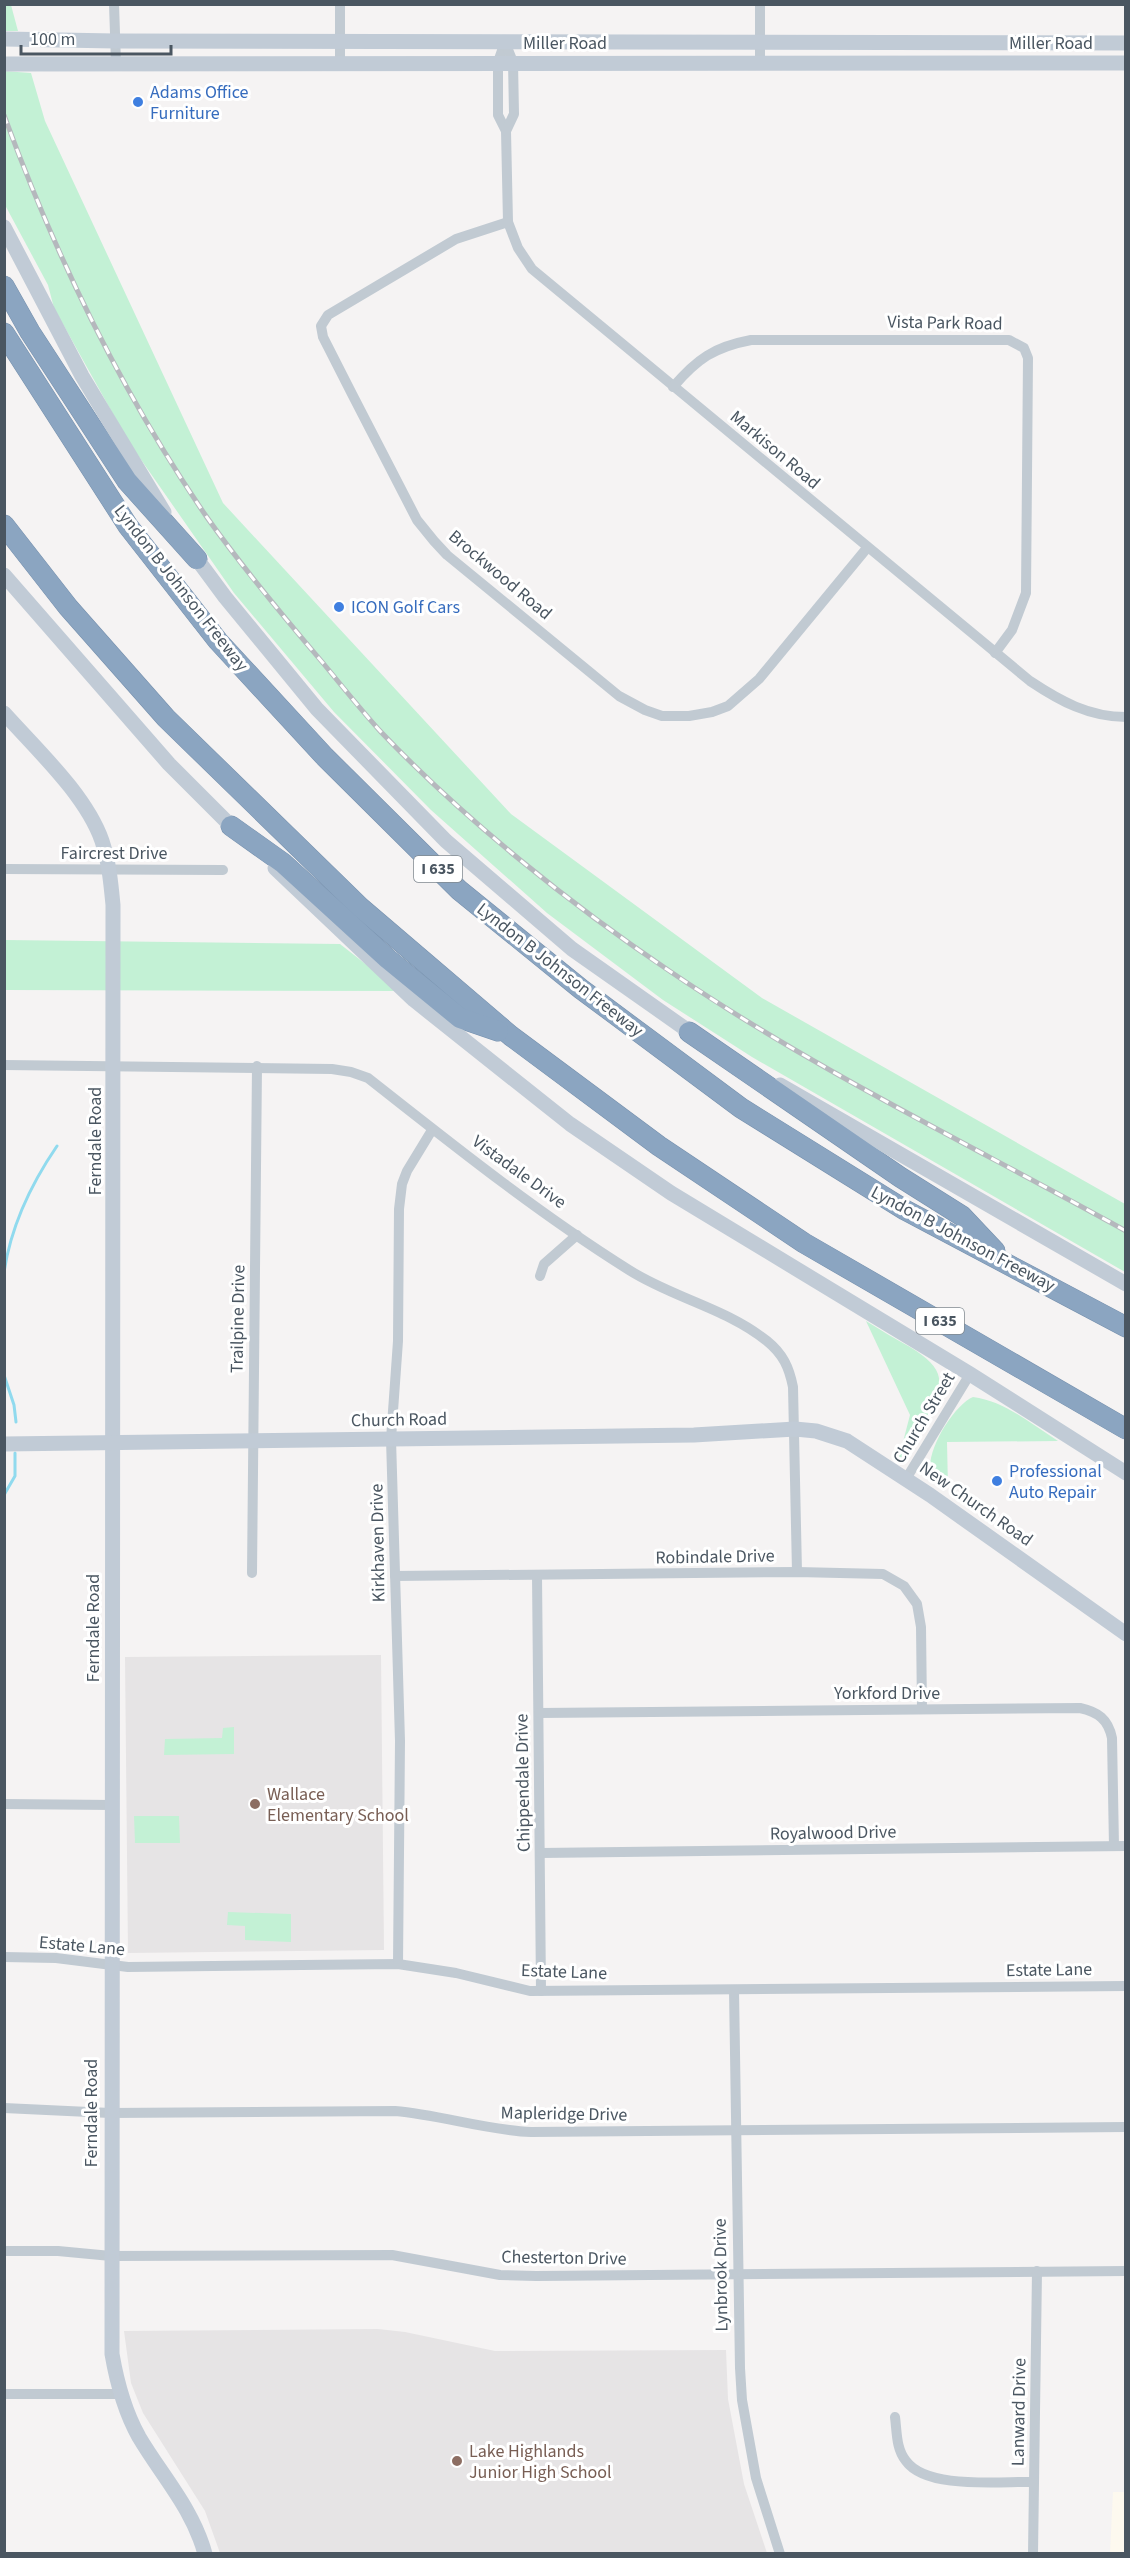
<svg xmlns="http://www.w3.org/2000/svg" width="1130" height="2558" viewBox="0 0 1130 2558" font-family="'Source Sans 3',sans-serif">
  <rect width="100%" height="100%" fill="#f5f3f3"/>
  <!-- commercial -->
  <polygon fill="#fdf9ef" points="1113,2492 1125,2492 1125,2553 1110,2553"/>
  <!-- education -->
  <g fill="#e6e4e5">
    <polygon points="381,1655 384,1950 128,1953 125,1657"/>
    <polygon points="378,2329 405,2332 495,2351 726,2350 728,2399 744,2484 767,2553 220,2553 205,2511 143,2413 131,2383 124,2331"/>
  </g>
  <!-- green -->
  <g fill="#c3f1d5">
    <polygon points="4,5 11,5 18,31 5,31"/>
    <polygon points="4,71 31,73 45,121 223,503 511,814 762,998 1125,1204 1125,1272 752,1057 663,1000 547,913 431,810 334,712 234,593 128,441 54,308 48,285 5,205"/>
    <polygon points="5,940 340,944 400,991 5,990"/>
    <path d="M 866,1321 C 881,1330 895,1339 910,1347 C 946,1369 946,1383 926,1418 C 917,1433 910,1449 898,1461 L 910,1415 Z"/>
    <path d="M 973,1397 C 1005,1401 1031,1424 1058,1441 L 947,1442 L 948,1488 C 905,1482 950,1406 973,1397 Z"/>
    <polygon points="234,1727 234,1754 164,1755 165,1739 222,1738 223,1728"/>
    <polygon points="134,1816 179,1816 180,1843 135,1843"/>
    <polygon points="228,1912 291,1914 291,1942 245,1940 245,1926 227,1925"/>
  </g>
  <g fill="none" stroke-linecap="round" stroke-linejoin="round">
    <!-- stream -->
    <g stroke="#90daee" stroke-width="3">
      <path d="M 4,1272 C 11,1226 31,1184 57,1146"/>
      <polyline points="4,1375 14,1405 16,1422"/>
      <polyline points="4,1495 15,1476 15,1453"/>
    </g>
    <defs>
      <g id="highway">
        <polyline points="4,286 30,332 127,481 197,559"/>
        <polyline points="4,333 128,526 218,641 325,757 459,890 581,989 741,1108 905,1210 1126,1327"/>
        <polyline points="4,525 68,607 166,718 360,907 511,1036 659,1146 804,1243 1126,1429"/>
        <polyline points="231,826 283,863 388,959 460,1018 498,1031"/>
        <polyline points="689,1032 900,1177 962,1216 995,1251"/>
      </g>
    </defs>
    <!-- highway casing -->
    <use href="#highway" stroke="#7690ad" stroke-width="21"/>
    <!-- street -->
    <g stroke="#c1cad2" stroke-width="10">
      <polyline points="114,4 116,63"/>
      <polyline points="340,4 340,63"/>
      <polyline points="760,4 760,63"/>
      <path d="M 505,42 L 498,62 L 498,115 L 506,131 L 508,222 L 518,248 L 532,269 L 1030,681 C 1060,701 1089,717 1126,717"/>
      <polyline points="505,42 513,62 514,114 506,131"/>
      <polyline points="508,222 456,239 328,315 321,326 323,337 352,394 417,520 434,541 447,555 619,696 645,710 662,716 689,716 712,712 728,706 759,679 867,548"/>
      <path d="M 673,387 C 697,359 714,347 751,340 L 1009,340 L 1024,348 L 1028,358 L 1026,593 L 1012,630 L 995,653"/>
      <polyline points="4,869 223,870"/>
      <path d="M 4,1065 L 332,1069 L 351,1072 L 368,1078 C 453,1145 538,1213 629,1270 C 673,1298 726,1308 767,1341 C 783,1354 789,1367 793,1387 L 797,1572"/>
      <polyline points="540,1276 544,1264 577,1235"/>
      <polyline points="906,1479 970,1374"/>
      <polyline points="252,1573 257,1066"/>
      <polyline points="537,1575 541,1991"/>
      <polyline points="395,1576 797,1572 883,1574 904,1586 917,1604 921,1627 922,1709"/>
      <path d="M 539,1713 L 1080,1708 C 1098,1712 1108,1719 1112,1738 L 1114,1846"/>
      <polyline points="4,1804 113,1805"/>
      <polyline points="541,1853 1126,1846"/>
      <polyline points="4,1957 56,1958 128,1967 398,1964 456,1973 530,1991 1126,1986"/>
      <polyline points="398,1964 400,1741 391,1439 398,1341 399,1209 402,1184 407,1171 432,1130"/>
      <polyline points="734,1990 740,2368 742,2400 756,2478 780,2554"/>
      <path d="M 4,2108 L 110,2113 L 395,2111 C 441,2115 485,2130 531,2132 L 1126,2127"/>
      <polyline points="4,2251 58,2251 111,2256 392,2255 500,2275 536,2276 1126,2271"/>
      <polyline points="4,2394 121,2394"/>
      <path d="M 895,2417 C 897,2432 896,2449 906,2461 C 927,2490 1001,2481 1034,2482"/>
      <polyline points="1033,2554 1037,2271"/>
    </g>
    <!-- secondary -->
    <g stroke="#c1cbd6" stroke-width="15">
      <polyline points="4,39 115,41 1126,43"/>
      <polyline points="4,64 1126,63"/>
      <polyline points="4,227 82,376 164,512"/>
      <polyline points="191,551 225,597 317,709 446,841 572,949 697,1037"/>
      <polyline points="4,575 169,764 238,833"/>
      <path d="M 4,713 C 37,750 86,795 102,841 C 109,862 111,884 113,905 L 112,2354 C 117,2383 125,2412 139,2437 C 162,2476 193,2509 205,2554"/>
      <polyline points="275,868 414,1000 570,1124 671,1193 970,1374 1126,1473"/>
      <polyline points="780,1085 1126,1284"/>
      <polyline points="4,1444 694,1435 795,1429 816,1431 847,1441 930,1495 1126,1634"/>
    </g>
    <!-- highway -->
    <use href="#highway" stroke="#8ba5c1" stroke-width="20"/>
    <defs>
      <path id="rail" d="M 4,115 C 55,255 122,393 206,516 C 242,567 283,616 323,663 C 342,686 361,710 381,732 C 464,819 571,905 671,972 C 815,1070 973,1146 1126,1231"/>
    </defs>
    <!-- rail casing -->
    <use href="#rail" stroke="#b5b8bd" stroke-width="5"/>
    <!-- rail -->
    <use href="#rail" stroke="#fff" stroke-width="3" stroke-dasharray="9" stroke-linecap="butt"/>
  </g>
  <!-- markers -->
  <g fill="#3f7fe0" stroke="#fff" stroke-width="2">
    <circle cx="138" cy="102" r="6"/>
    <circle cx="339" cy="607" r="6"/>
    <circle cx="997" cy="1481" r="6"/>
  </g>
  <g fill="#8d6e63" stroke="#fff" stroke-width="2">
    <circle cx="255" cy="1804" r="6"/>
    <circle cx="457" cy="2461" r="6"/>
  </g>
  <g text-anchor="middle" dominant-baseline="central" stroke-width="6" stroke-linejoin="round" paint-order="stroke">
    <!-- shield labels -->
    <g fill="#fff" stroke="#808990" stroke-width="1.5">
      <rect x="414" y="856" width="48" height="26" rx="4.5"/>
      <rect x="916" y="1308" width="48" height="26" rx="4.5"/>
    </g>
    <g font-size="16" font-weight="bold" fill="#4a5661">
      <text x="438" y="869">I 635</text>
      <text x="940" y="1321">I 635</text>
    </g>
    <!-- street labels -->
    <g font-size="18" fill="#4a5661" stroke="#fff">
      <text x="565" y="43">Miller Road</text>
      <text x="1051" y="43">Miller Road</text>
      <text transform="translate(945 323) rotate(1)">Vista Park Road</text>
      <text transform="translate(775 450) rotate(40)">Markison Road</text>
      <text transform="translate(500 575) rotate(40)">Brockwood Road</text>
      <text transform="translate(181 588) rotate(52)">Lyndon B Johnson Freeway</text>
      <text x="114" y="853">Faircrest Drive</text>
      <text transform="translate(560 970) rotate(38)">Lyndon B Johnson Freeway</text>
      <text transform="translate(95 1141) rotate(-90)">Ferndale Road</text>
      <text transform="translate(519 1172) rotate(36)">Vistadale Drive</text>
      <text transform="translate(963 1239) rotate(28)">Lyndon B Johnson Freeway</text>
      <text transform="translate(238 1319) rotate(-89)">Trailpine Drive</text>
      <text transform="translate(924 1418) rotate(-59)">Church Street</text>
      <text transform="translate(399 1420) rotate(-1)">Church Road</text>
      <text transform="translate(976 1504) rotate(35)">New Church Road</text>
      <text transform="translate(378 1543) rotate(-91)">Kirkhaven Drive</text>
      <text transform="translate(715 1557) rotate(-1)">Robindale Drive</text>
      <text transform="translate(93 1628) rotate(-90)">Ferndale Road</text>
      <text x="887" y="1693">Yorkford Drive</text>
      <text transform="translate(523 1783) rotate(-91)">Chippendale Drive</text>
      <text transform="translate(833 1833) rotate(-1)">Royalwood Drive</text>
      <text transform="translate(82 1946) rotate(5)">Estate Lane</text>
      <text transform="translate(1049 1970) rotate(-1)">Estate Lane</text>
      <text transform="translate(564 1972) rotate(2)">Estate Lane</text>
      <text transform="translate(91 2113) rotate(-90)">Ferndale Road</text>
      <text transform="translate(564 2114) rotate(1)">Mapleridge Drive</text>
      <text transform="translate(564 2258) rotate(1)">Chesterton Drive</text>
      <text transform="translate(721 2275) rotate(-91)">Lynbrook Drive</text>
      <text transform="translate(1019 2412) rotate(-89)">Lanward Drive</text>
    </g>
    <!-- shop labels -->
    <g font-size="18" fill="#366cbe" stroke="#fff" text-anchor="start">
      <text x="150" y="92">Adams Office<tspan x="150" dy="21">Furniture</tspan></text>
      <text x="351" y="607">ICON Golf Cars</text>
      <text x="1009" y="1471">Professional<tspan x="1009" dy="21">Auto Repair</tspan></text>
    </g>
    <!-- education labels -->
    <g font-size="18" fill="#785e54" stroke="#fff" text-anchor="start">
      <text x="267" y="1794">Wallace<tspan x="267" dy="21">Elementary School</tspan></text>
      <text x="469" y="2451">Lake Highlands<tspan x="469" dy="21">Junior High School</tspan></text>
    </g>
  </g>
  <!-- border -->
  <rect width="1130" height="2558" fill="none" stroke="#4a5661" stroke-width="12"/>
  <!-- scale -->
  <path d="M21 45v9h150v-9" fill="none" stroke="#4a5661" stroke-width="3"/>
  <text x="30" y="45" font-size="18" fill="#4a5661" stroke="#ffffff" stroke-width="4.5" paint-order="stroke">100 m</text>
</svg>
